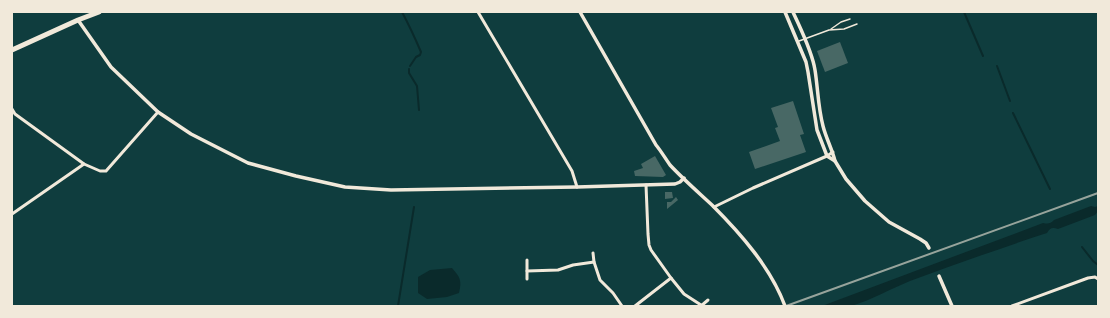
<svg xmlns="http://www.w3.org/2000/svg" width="1110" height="318" viewBox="0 0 1110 318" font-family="'Alegreya Sans',sans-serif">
  <rect width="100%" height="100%" fill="#0f3d3e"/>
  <!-- water -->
  <g fill="#0a2a2b">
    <path d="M 1091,206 L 1095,207 L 1098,206 L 1098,211 L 1095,215 L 1058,229 C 1052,227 1050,228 1047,233 C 1001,248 956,264 910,281 C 890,289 872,300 851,306 L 822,306 L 1043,223 C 1048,224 1050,224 1054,220 Z"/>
    <path d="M 452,268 C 460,277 462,280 459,293 L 447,297 L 427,299 L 418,293 L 418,277 L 430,270 Z"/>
  </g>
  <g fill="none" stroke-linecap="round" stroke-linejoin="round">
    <!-- stream -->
    <g stroke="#0a2a2b" stroke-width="2">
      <path d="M 402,12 C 409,25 415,38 421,52 L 420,55 L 416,57 L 410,66"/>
      <polyline points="964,12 983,56"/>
      <polyline points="997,66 1010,101"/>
      <polyline points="409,69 409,73 417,86 419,110"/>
      <polyline points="1013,113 1050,189"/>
      <polyline points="1082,247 1093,261 1098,265"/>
      <polyline points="398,306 414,207"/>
    </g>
  </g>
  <!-- building -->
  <g fill="#486865">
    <polygon points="840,42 848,63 825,72 817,51"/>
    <polygon points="793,101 804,134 800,135 806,152 755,169 749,152 780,141 775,128 778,127 771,108"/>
    <polygon points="655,156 666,175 663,177 635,176 634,171 643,168 641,164"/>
    <polygon points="665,192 672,192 673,198 665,199"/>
    <polygon points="676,197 678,200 667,209 667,202 671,202"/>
  </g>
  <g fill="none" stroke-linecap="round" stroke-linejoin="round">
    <!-- service -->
    <g stroke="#f1e9da" stroke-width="1.5">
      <polyline points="831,29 841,22 850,19"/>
      <polyline points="799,41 829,30 844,29 857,24"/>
    </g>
    <!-- minor -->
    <g stroke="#f1e9da" stroke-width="3">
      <polyline points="478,12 572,171 577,187"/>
      <polyline points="12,109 15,114 84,164 100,171 106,171 158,112"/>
      <polyline points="646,185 648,234 649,245 651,250 671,278 684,294 701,305"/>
      <polyline points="714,207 753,188 827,156 833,152"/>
      <polyline points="12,214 84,164"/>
      <polyline points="593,253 594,262"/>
      <polyline points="527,260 527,279"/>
      <polyline points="527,271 558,270 573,265 594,262 600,280 613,293 622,306"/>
      <polyline points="635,306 671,278"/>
      <polyline points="701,306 708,300"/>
      <polyline points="1012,306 1088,278 1095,277 1098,279"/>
    </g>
    <!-- tertiary -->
    <g stroke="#f1e9da" stroke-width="3.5">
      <path d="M 580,12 L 656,145 C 661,151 665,158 670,165 C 683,179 698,192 712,205 C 741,234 771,268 785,306"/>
      <polyline points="785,12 806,62 808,72 817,130 827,156 835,161 846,179 865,201 889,222 920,239 926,243 929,248"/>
      <path d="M 793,12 C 801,30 812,51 815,70 C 818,89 818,107 823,126 C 826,138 832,149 835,161"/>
      <polyline points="78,20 111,67 158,112 191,134 248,163 296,176 345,187 391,190 577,187 675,184 680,182 684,178"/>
      <polyline points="939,276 952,306"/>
    </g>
    <!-- trunk -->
    <polyline stroke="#f1e9da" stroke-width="5" points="12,50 78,20 99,12"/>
    <!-- rail -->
    <polyline stroke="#97a49c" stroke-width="2" points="786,306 1098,193"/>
  </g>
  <!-- border -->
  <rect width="1110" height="318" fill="none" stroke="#f1e9da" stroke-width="26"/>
</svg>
